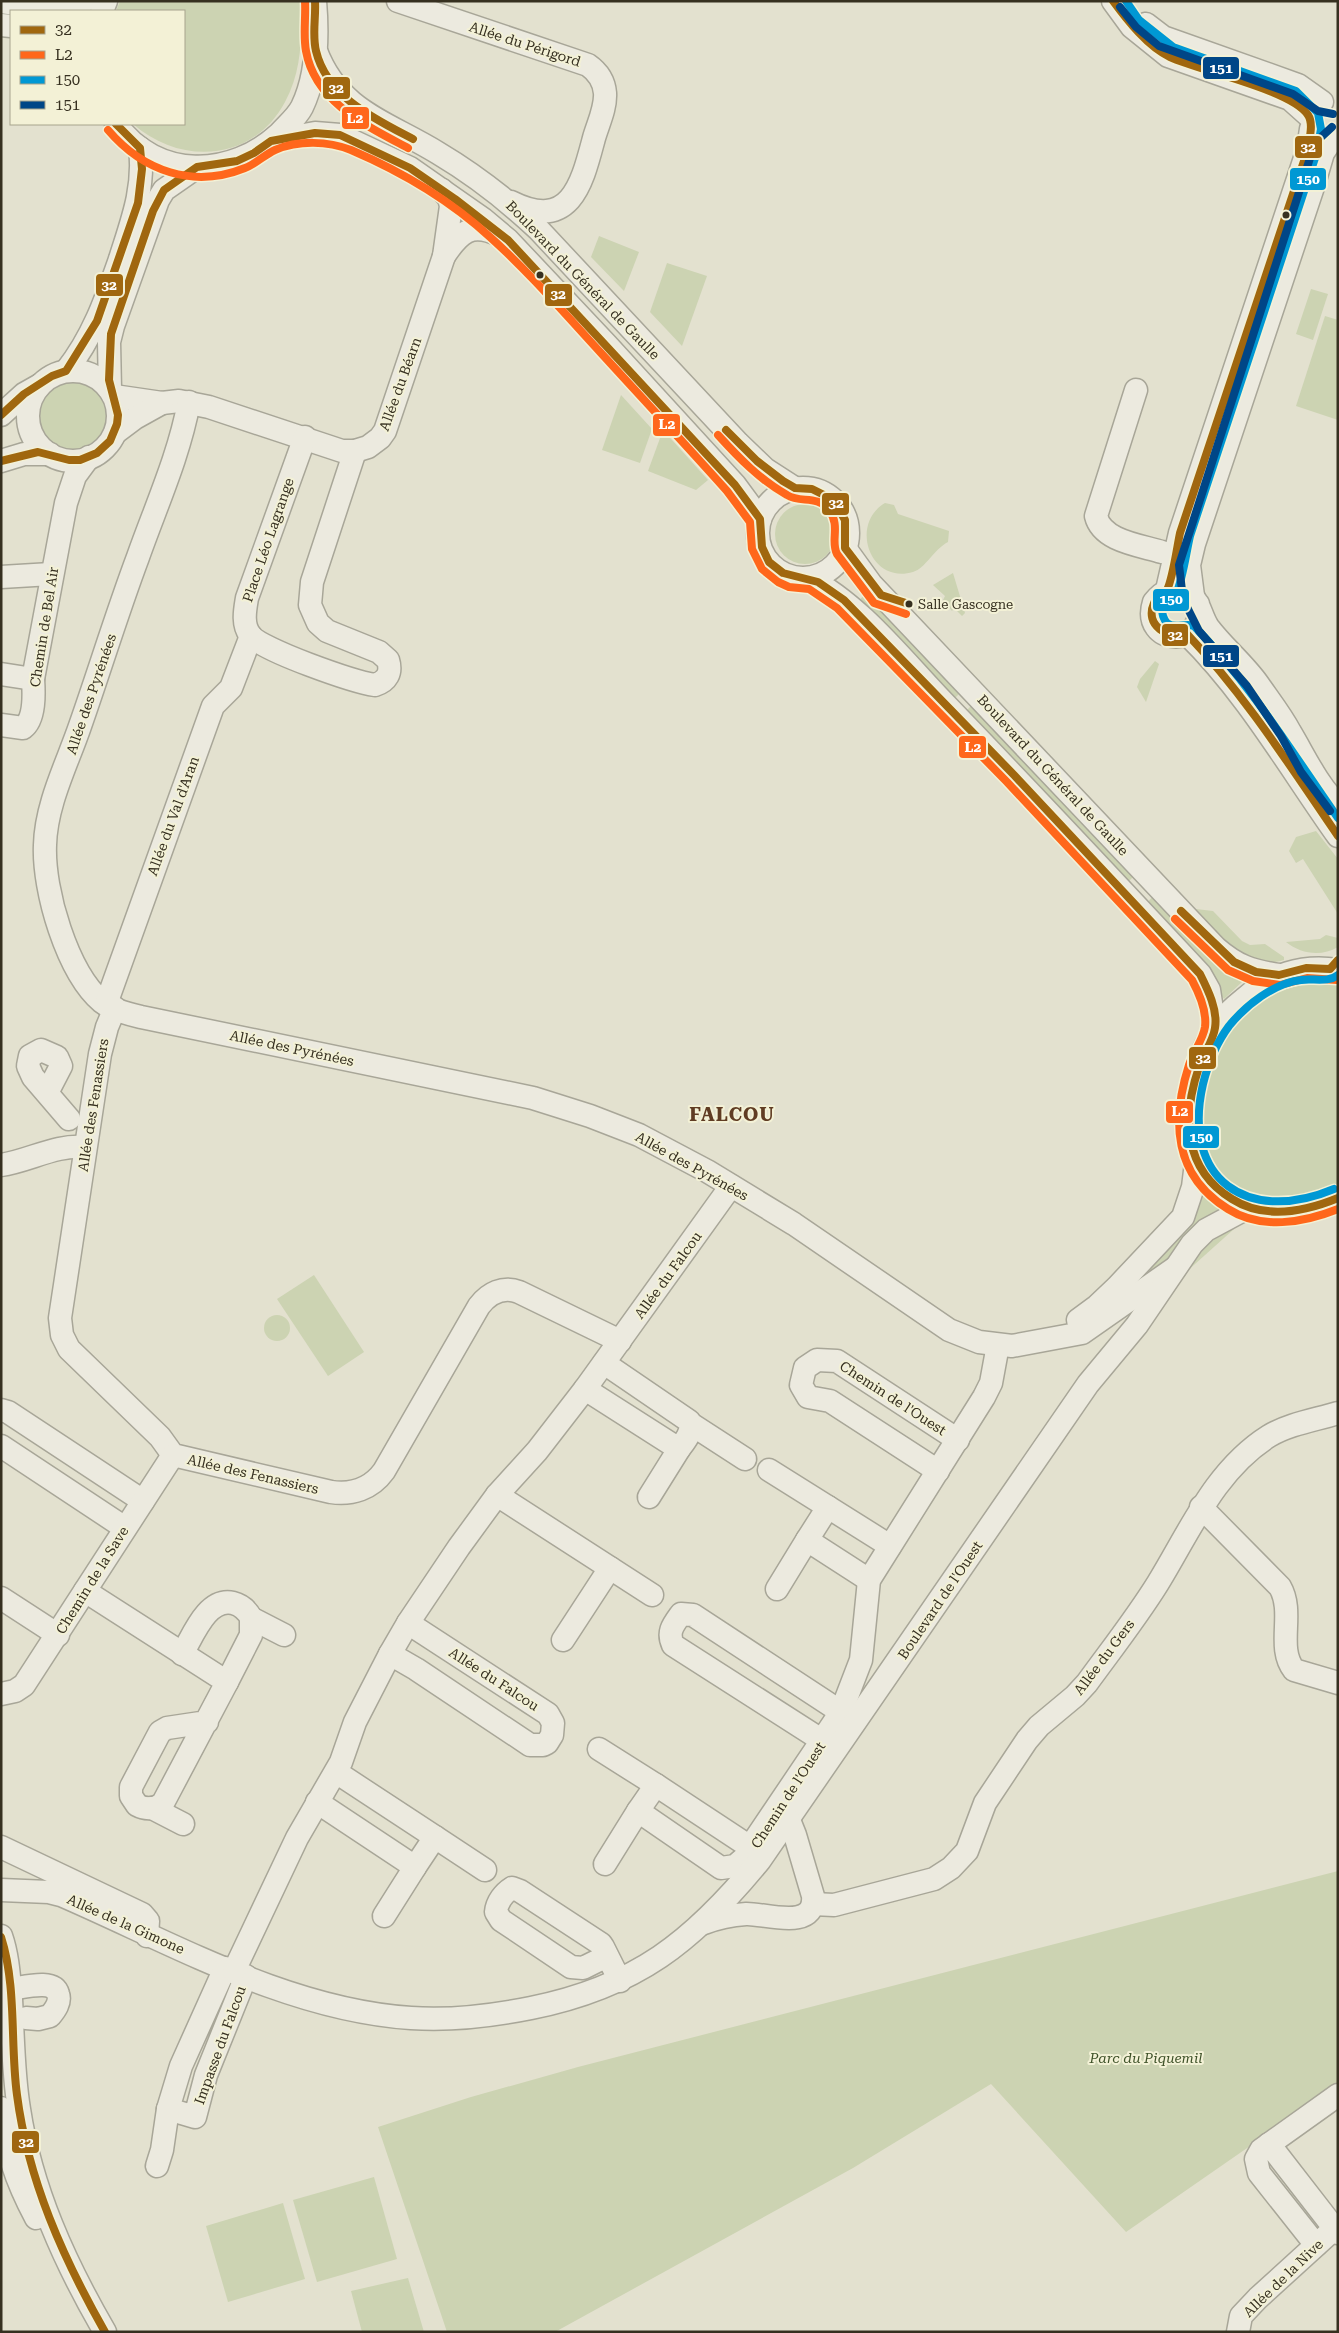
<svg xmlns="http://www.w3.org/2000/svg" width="1339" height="2333" viewBox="0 0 1339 2333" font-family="'Roboto Serif',serif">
  <rect width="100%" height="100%" fill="#e3e1cf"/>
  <!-- green -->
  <g fill="#ccd3b2">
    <path d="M 120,1 L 301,1 C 302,36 302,71 285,102 C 253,162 181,166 133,124 L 184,124 L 184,11 L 116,11 Z"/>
    <polygon points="599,236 639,252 624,291 591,257"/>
    <polygon points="667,263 707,276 682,346 650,312"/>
    <polygon points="1311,289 1328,294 1313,340 1296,334"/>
    <polygon points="1325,316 1338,320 1338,420 1296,406"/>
    <path d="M 78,380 C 103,388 122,408 103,434 C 100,439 93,442 88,445 C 46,468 14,404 55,384 C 62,380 71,381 78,380 Z"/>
    <polygon points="621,395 652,429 640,463 602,450"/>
    <polygon points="663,430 708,480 696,490 648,471"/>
    <path d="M 885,503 L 894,505 L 898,514 L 949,531 L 948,542 C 933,550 926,568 913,572 C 870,585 849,524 885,503 Z"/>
    <circle cx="805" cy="534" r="30"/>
    <polygon points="953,573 965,613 962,616 954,608 952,611 943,600 945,596 933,585"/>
    <polygon points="868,592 961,692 954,699 858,601"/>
    <polygon points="1155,661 1159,664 1146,702 1137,687 1140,679"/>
    <polygon points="973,704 1135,875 1127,883 965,712"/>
    <polygon points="1316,831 1338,859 1338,914 1303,859 1296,863 1289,851 1296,837"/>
    <polygon points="1154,895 1226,969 1243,981 1224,999 1146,904"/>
    <path d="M 1196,909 L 1213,911 L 1242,941 L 1250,945 L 1265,944 L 1284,957 L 1284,960 C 1245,972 1218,935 1196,909 Z"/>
    <path d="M 1326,935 L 1338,938 L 1338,947 C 1321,957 1301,954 1286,942 L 1320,939 Z"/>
    <path d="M 1327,979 L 1338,982 L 1338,1186 C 1299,1206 1259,1209 1225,1181 C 1217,1175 1209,1167 1206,1158 C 1183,1102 1224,1010 1279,987 C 1295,980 1311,980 1327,979 Z"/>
    <polygon points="1201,1193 1222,1210 1169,1260 1112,1308"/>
    <path d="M 1232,1226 L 1234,1229 L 1185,1273 C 1199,1253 1212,1239 1232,1226 Z"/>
    <polygon points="314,1275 364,1352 328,1376 277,1299"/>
    <circle cx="277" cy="1328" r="13"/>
    <polygon points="1338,1871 1338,2085 1126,2232 991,2084 853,2168 555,2332 447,2332 378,2127 471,2097 578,2067"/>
    <polygon points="374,2177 397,2259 317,2282 293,2200"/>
    <polygon points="283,2203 305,2279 228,2302 206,2226"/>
    <polygon points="408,2278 424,2332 362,2332 351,2291"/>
  </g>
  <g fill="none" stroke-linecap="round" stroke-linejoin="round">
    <defs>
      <g id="minor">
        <path d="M 398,1 L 588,65 C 598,72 604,81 605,93 C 606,108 598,124 594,138 C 582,183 571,232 511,202"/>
        <polyline points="1113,1 1132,27 1168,56 1290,99 1309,116"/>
        <polyline points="1,2 47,8 84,1"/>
        <polyline points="102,11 106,1"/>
        <polyline points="1146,24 1163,37 1298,85 1322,102"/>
        <polyline points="1,25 11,26"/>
        <path d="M 316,51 C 339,112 388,122 438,153 C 475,175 507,200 538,229 L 738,443 L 765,469 L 796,489"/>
        <path d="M 116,124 C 157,181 232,178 280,133 C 287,125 297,117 302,107 C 317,76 318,35 315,1"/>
        <polyline points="271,141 315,133 340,135 410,168 483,219 508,240 607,345 735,485 760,519"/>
        <path d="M 442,190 L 449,198 L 451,206 L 444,256 C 460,232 471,222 499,235"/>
        <path d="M 66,371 C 93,337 106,299 120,259 C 132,221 145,188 140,148"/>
        <circle cx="73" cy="416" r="45"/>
        <polyline points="110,390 109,342 113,326 158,200 164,190 197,167"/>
        <path d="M 1136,390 L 1096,516 C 1102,541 1139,545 1162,552"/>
        <polyline points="114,396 162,403 179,401 209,407 342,451 355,451 368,447 380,438 385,431 444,256"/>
        <path d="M 189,402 C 179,456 156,506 138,557 C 117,613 100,669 80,726 C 67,764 46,804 45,845 C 43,890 67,972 102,1002 C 112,1010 128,1014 141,1017 L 533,1098 L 590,1116 L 639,1135 L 707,1171 L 794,1224 L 949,1330 L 979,1342 L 1012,1346 L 1082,1333 L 1175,1268"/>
        <polyline points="1,415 24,394 40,385"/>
        <polyline points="115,433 135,418 162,403"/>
        <path d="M 305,437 L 247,598 C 245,610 242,624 250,635 C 261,650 354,682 375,685 C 387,681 392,673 388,660 L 379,652 L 327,631 L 318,623 L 310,605 L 312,582 L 355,451"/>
        <polyline points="1,461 24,454 50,454"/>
        <circle cx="803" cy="533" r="45"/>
        <path d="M 845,548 L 871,584 L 1216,948 C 1237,966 1251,971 1279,975"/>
        <polyline points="1,577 51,574"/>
        <path d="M 808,578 C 860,604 905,663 946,705 C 1032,794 1116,884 1200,974 L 1209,990 L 1215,1029"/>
        <polyline points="1167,590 1180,533 1308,149 1311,129"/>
        <polyline points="1193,596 1189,565 1194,544 1313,187 1323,153 1333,138"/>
        <path d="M 1198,604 C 1208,649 1140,646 1154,602 C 1162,592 1174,584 1187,592 C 1200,600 1200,615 1208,627 C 1223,647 1244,664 1258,684 C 1269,700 1281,715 1290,732 C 1305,757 1317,784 1338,805"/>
        <path d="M 1187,634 C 1247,693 1289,767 1338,836"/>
        <polyline points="1,674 33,679"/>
        <path d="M 1,725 L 23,728 C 35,719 34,693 33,679 L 66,503 L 75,476 L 89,457"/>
        <path d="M 1338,970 C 1301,964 1272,975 1244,999 C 1234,1007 1222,1017 1215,1029 C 1180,1084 1171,1171 1239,1204 C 1270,1220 1308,1212 1338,1198"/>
        <polyline points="106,1004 213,706 231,688 251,636"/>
        <path d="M 115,1008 L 107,1027 L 100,1054 L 60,1318 L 62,1335 L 69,1349 L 160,1437 L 173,1455 L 331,1492 C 352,1495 371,1489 384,1471 L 479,1306 C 489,1293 503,1286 519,1292 L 620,1341"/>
        <polyline points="47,1093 61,1066 57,1057 41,1050 30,1056 28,1066 33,1077 69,1119"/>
        <path d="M 1,1165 C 29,1161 56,1144 85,1147"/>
        <polyline points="1078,1320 1097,1306 1117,1287 1183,1217 1193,1187 1196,1163"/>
        <path d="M 585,1389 L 679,1449 C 685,1441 694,1431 689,1421 L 604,1363"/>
        <polyline points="1,1410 8,1412 143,1501"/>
        <polyline points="691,1424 745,1459"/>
        <polyline points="1,1446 125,1528"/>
        <polyline points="769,1470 828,1507"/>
        <polyline points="938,1471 830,1401 808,1397 801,1385 805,1368 817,1360 837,1361 958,1440"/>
        <polyline points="497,1495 652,1595"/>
        <polyline points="649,1497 679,1449"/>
        <path d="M 1201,1507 L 1280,1587 C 1295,1613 1276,1647 1294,1670 L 1338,1683"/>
        <polyline points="869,1580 807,1540 828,1507 890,1546"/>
        <polyline points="777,1589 807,1540"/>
        <path d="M 85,1591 L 227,1682 L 163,1803 C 156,1809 146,1810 137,1805 L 131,1796 L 131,1787 L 160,1732 L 167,1728 L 207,1722"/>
        <polyline points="1,1598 58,1635"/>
        <polyline points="251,1618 284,1635"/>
        <polyline points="563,1640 610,1568"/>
        <path d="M 182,1654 C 193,1636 207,1597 233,1603 C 241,1605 247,1610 251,1618 L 251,1635 L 227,1682"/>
        <polyline points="390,1654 416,1669 530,1745 543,1745 547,1743 552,1735 553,1723 548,1714 408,1623"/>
        <polyline points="1,1694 15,1691 24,1685 173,1455"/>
        <path d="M 823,1741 L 673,1645 C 667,1632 673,1625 681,1614 L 693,1615 L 841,1712"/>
        <polyline points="599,1749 656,1785"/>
        <polyline points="317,1802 415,1867 435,1837 336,1772"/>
        <polyline points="152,1808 183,1824"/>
        <polyline points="435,1837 485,1870"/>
        <polyline points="1,1847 142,1914 148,1921 147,1936"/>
        <polyline points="750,1853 735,1866 721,1868 638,1811 656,1785 750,1847"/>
        <polyline points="755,1856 750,1853 750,1847 841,1712 861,1660 869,1580 984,1397 991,1383 998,1345"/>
        <polyline points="605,1864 638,1811"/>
        <path d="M 1,1890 L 49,1892 L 61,1895 C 172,1943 288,2010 411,2018 C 452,2021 491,2016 531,2008 C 636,1987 693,1942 760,1860 L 1088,1384 L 1137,1325 L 1192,1244 L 1206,1230 L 1247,1208"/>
        <path d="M 813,1904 L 834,1905 L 934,1879 L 951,1868 L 967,1851 L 985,1803 L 1027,1740 L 1039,1726 L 1075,1696 L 1087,1683 C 1111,1650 1137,1617 1158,1583 C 1190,1531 1215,1470 1269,1436 C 1289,1424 1315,1420 1338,1413"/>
        <polyline points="384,1916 415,1867"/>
        <path d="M 704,1923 C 717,1918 731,1915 746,1914 C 764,1913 816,1932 813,1896 L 795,1835 L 789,1820"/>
        <path d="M 1,1936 C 8,1956 9,1977 11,1999 C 13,2036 13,2073 19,2109 C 31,2189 65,2263 105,2332"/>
        <path d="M 607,1956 L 583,1968 L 571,1967 L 501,1920 L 496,1912 C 497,1902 504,1893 512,1888 L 520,1891 L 601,1944 L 603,1947 L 620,1981"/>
        <polyline points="225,1968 181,2066 168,2109 195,2117 206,2075 246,1976"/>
        <polyline points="234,1971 297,1838 341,1762 355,1722 390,1654 408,1623 459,1547 497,1495 537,1451 585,1389 731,1186"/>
        <path d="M 10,1989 C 22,1988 54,1978 58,1994 C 61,2002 55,2010 50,2016 L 38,2019 L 26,2018"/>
        <path d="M 1,2108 C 7,2153 15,2178 36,2218"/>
        <polyline points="1269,2144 1338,2233"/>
        <polyline points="157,2166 162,2150 168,2109"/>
        <polyline points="1316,2245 1259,2173 1256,2159 1261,2150 1338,2095"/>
        <polyline points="1238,2332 1241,2316 1258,2298 1335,2228"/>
      </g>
    </defs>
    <!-- minor casing -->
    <use href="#minor" stroke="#a8a698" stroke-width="25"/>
    <!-- minor -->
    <use href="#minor" stroke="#eceadf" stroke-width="22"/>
    <defs>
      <g id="bus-1">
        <path d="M 315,1 C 316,18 312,35 316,51 C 327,97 375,119 413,139"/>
        <path d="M 1113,1 C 1127,20 1148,47 1170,57 C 1201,71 1292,90 1308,115 C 1314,124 1309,139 1308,149 L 1180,533 C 1177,547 1173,578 1167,590 C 1164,595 1156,598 1154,603 C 1144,626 1168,639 1187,634 C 1245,695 1290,766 1338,836"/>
        <polyline points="1,415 24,394 52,376 66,371 97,321 138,203 142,169 140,148 116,124"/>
        <polyline points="726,430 757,461 783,481 795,488 812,489 830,498 836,504 845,520 845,548 881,595 909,604"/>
        <path d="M 1,461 L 38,452 L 69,460 L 80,460 L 97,453 L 110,441 L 117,424 L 118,415 L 109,380 L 111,334 L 153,211 L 164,190 L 197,167 L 237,161 L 254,153 L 271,141 L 315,133 L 340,135 L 410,168 L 455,199 L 508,240 L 735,485 L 760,519 L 762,547 L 769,562 L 783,573 L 818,582 L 844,600 L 1014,775 L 1200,974 C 1208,990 1218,1010 1215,1028 C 1213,1042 1203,1054 1199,1067 C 1182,1117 1183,1169 1232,1199 C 1265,1220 1304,1212 1338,1198"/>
        <polyline points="1181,911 1234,962 1256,972 1279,975 1306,968 1330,969 1338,960"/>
        <path d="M 1,1937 C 17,1987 10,2043 17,2095 C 28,2180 63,2258 105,2332"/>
      </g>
      <g id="bus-2">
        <path d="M 305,1 C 306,18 303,35 306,51 C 315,102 367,126 408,148"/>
        <path d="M 108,130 C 143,171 193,189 245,168 C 256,164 264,155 275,150 C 299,140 328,141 351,150 C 400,171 451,201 490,237 C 530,273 565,314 601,353 C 643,399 686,445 727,491 L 750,522 L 752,549 L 762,569 L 778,582 L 789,587 L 809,589 L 837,608 L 1007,782 L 1192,980 C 1199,993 1207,1011 1205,1027 C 1203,1040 1193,1052 1189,1065 C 1171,1121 1174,1176 1228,1209 C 1261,1230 1303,1223 1338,1209"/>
        <path d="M 718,435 C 738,457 760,480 787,495 C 801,504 816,494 829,510 C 841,526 830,541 837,554 L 874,603 L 906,614"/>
        <polyline points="1175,919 1228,970 1253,981 1280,985 1307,978 1337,980"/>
      </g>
      <g id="bus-3">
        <path d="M 1126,1 L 1139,20 L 1173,47 L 1296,91 L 1318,113 L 1321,129 L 1317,152 L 1190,536 C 1186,553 1183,579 1176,594 C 1173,600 1165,603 1163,608 C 1161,613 1164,620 1167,623 C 1175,630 1185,622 1194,626 C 1250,684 1292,752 1338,818"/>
        <path d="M 1334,1189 C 1248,1225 1181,1180 1203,1084 C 1208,1064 1217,1042 1229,1026 C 1246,1005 1274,983 1301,980 C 1312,978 1329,983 1338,975"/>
      </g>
      <g id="bus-4">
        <polyline points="1120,7 1136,27 1159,46 1293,94 1318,111 1333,114"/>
        <polyline points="1330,811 1301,772 1281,736 1247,686 1199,631 1183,599 1179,565 1311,155 1319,139 1332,127"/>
      </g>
    </defs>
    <!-- bus-1 casing -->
    <use href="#bus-1" stroke="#f3f1d6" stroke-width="11"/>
    <!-- bus-2 casing -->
    <use href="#bus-2" stroke="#f3f1d6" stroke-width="11"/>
    <!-- bus-3 casing -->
    <use href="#bus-3" stroke="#f3f1d6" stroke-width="11"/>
    <!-- bus-4 casing -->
    <use href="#bus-4" stroke="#f3f1d6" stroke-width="11"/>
    <!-- bus-1 -->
    <use href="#bus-1" stroke="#a0670f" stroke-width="8"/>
    <!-- bus-2 -->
    <use href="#bus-2" stroke="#ff671b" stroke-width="8"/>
    <!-- bus-3 -->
    <use href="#bus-3" stroke="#0098d4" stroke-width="8"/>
    <!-- bus-4 -->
    <use href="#bus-4" stroke="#004687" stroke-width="8"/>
  </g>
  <!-- markers -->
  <g fill="#363020" stroke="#f3f1d6" stroke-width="2">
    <circle cx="1286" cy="215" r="4.5"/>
    <circle cx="540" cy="275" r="4.5"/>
    <circle cx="909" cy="604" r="4.5"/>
  </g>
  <g text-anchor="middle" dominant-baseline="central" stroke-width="4" stroke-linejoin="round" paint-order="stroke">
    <!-- bus labels -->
    <g font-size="13" fill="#363020" stroke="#f3f1d6" text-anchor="start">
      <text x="918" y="604">Salle Gascogne</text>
    </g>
    <!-- street labels -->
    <g font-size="14" fill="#363020" stroke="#f3f1d6">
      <text transform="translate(525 44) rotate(18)">Allée du Périgord</text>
      <text transform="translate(583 280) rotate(46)">Boulevard du Général de Gaulle</text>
      <text transform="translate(400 384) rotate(-70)">Allée du Béarn</text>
      <text transform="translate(268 540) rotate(-71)">Place Léo Lagrange</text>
      <text transform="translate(44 627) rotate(-81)">Chemin de Bel Air</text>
      <text transform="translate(91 694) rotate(-71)">Allée des Pyrénées</text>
      <text transform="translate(1053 775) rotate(47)">Boulevard du Général de Gaulle</text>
      <text transform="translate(173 816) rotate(-70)">Allée du Val d'Aran</text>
      <text transform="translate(292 1048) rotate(12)">Allée des Pyrénées</text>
      <text transform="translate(93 1105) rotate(-81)">Allée des Fenassiers</text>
      <text transform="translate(692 1166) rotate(29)">Allée des Pyrénées</text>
      <text transform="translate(668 1275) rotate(-54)">Allée du Falcou</text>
      <text transform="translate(893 1398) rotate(33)">Chemin de l'Ouest</text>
      <text transform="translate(253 1474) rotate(13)">Allée des Fenassiers</text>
      <text transform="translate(92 1580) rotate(-58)">Chemin de la Save</text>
      <text transform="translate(940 1600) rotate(-56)">Boulevard de l'Ouest</text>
      <text transform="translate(1104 1657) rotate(-53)">Allée du Gers</text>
      <text transform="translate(494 1679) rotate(33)">Allée du Falcou</text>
      <text transform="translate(788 1795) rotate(-57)">Chemin de l'Ouest</text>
      <text transform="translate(126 1924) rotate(24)">Allée de la Gimone</text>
      <text transform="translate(220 2045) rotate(-70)">Impasse du Falcou</text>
      <text transform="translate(1283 2278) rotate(-44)">Allée de la Nive</text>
    </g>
    <!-- park labels -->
    <g font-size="14" font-style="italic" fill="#3e5128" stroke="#f3f1d6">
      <text x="1146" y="2058">Parc du Piquemil</text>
    </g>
    <!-- district labels -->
    <g font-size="19" font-weight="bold" letter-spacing="1" fill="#603c23" stroke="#f3f1d6">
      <text x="732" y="1114">FALCOU</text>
    </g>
  </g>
  <g stroke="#f3f1d6" stroke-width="2">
    <rect x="1202" y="56" width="38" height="24" rx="5" fill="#004687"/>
    <rect x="322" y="76" width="29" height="24" rx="5" fill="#a0670f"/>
    <rect x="341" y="106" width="29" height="24" rx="5" fill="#ff671b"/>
    <rect x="1294" y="135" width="29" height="24" rx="5" fill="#a0670f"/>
    <rect x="1289" y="167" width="38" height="24" rx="5" fill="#0098d4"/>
    <rect x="95" y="273" width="29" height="24" rx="5" fill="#a0670f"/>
    <rect x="544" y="283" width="29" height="24" rx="5" fill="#a0670f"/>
    <rect x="652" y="413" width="29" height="24" rx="5" fill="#ff671b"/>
    <rect x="821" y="492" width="29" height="24" rx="5" fill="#a0670f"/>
    <rect x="1152" y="588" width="38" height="24" rx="5" fill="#0098d4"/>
    <rect x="1161" y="623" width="28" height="24" rx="5" fill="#a0670f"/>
    <rect x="1202" y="644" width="38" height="24" rx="5" fill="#004687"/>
    <rect x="958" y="735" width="29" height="24" rx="5" fill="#ff671b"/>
    <rect x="1188" y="1046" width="29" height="24" rx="5" fill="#a0670f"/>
    <rect x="1165" y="1100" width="29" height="24" rx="5" fill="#ff671b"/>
    <rect x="1182" y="1125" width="38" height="24" rx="5" fill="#0098d4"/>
    <rect x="11" y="2130" width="29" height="24" rx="5" fill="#a0670f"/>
  </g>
  <g font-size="14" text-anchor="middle" font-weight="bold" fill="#fff">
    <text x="1221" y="73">151</text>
    <text x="336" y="93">32</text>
    <text x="355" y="123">L2</text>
    <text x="1308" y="152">32</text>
    <text x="1308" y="184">150</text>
    <text x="109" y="290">32</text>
    <text x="558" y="299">32</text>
    <text x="667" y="429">L2</text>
    <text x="836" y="508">32</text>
    <text x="1171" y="604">150</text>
    <text x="1175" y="640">32</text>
    <text x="1221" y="661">151</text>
    <text x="973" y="752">L2</text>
    <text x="1203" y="1063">32</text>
    <text x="1180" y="1116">L2</text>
    <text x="1201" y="1142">150</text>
    <text x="26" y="2147">32</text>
  </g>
  <!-- border -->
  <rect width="1339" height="2333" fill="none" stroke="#363020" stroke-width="5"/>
  <!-- legend -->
  <rect x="10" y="10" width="175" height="115" fill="#f3f1d6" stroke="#a7a48d"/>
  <rect x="20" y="26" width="25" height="8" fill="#a0670f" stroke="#a7a48d"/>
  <text x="55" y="35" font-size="15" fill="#363020">32</text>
  <rect x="20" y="51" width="25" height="8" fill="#ff671b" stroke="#a7a48d"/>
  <text x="55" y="60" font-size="15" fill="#363020">L2</text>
  <rect x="20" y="76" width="25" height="8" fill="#0098d4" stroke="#a7a48d"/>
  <text x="55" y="85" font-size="15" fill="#363020">150</text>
  <rect x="20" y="101" width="25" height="8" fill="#004687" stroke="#a7a48d"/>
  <text x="55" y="110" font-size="15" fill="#363020">151</text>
</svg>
